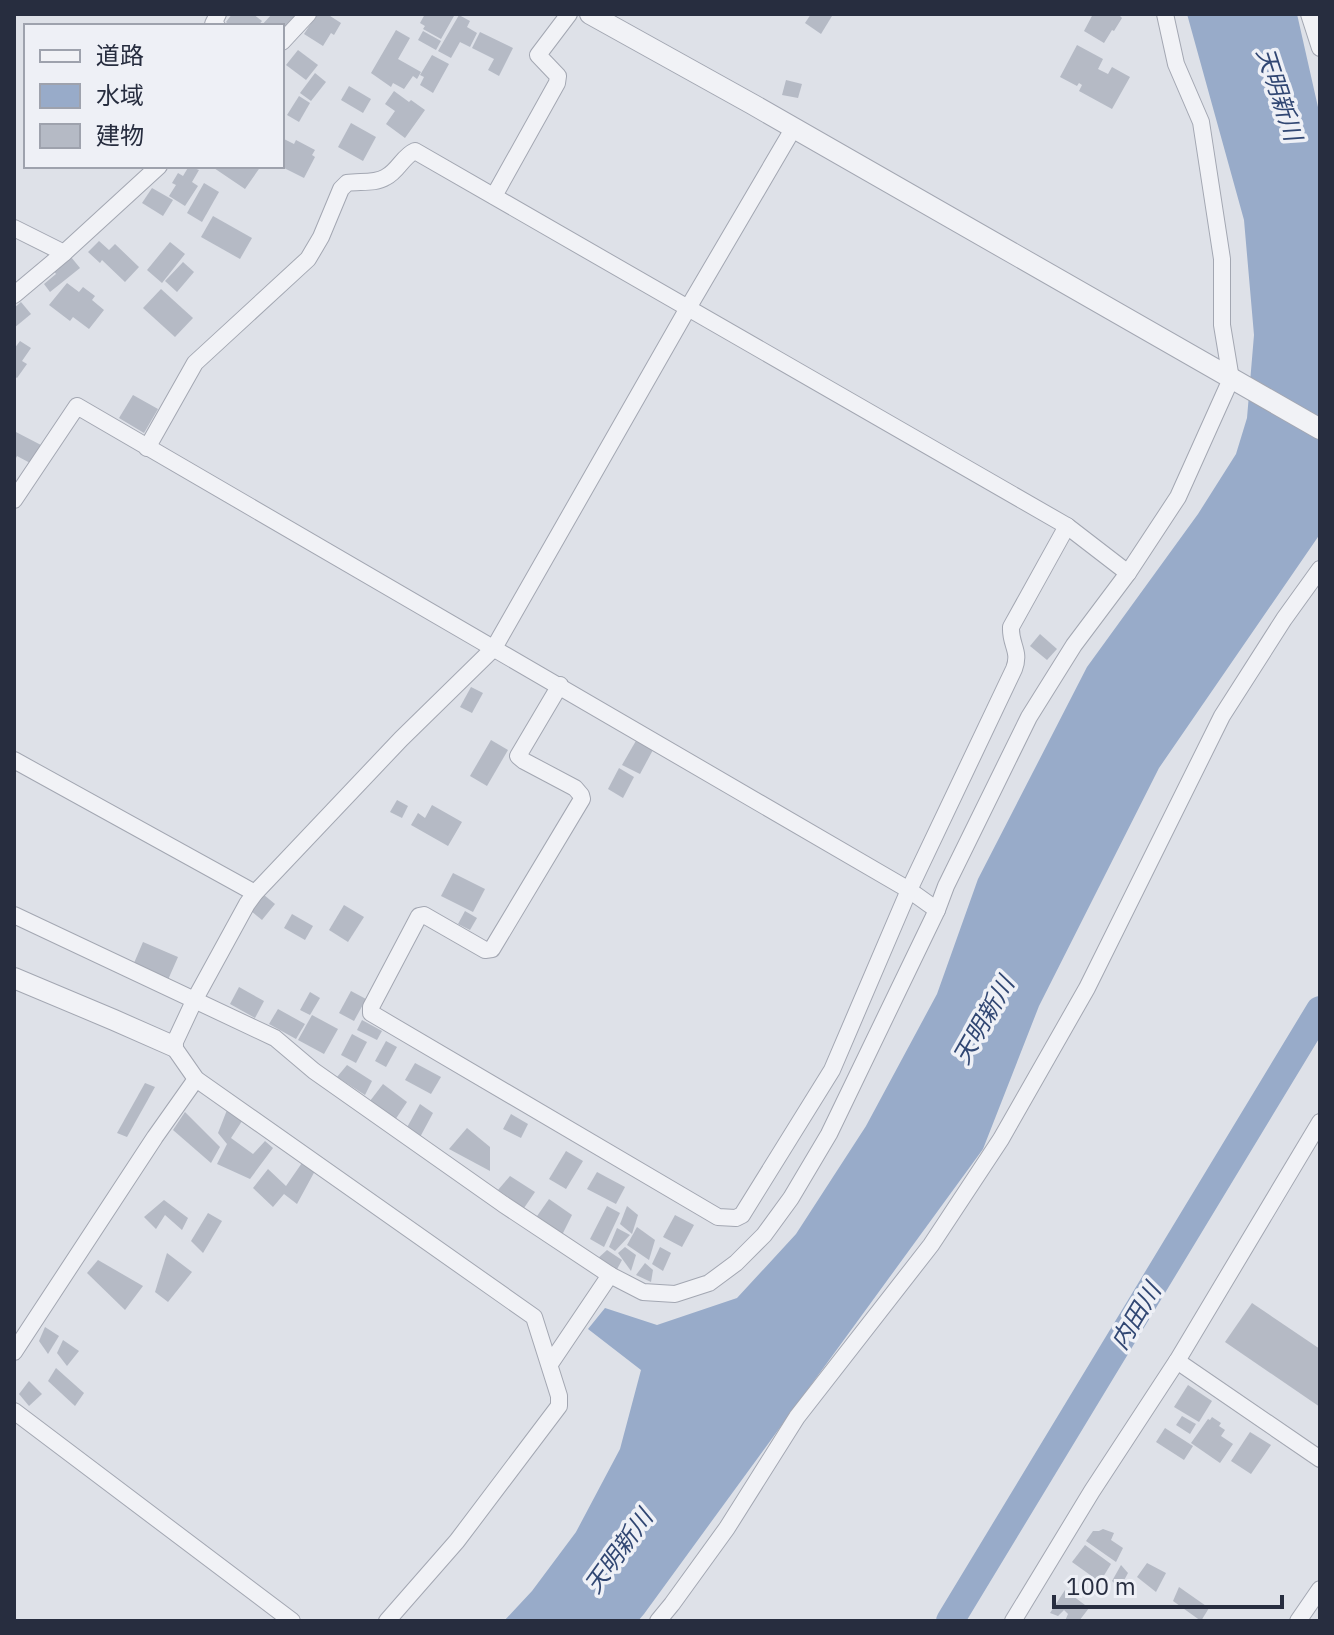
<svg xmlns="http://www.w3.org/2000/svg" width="1334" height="1635" viewBox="0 0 1334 1635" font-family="'IBM Plex Sans','Noto Sans JP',sans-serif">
  <rect width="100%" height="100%" fill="#dee1e8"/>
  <!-- water -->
  <polygon fill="#98abc9" points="1187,14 1297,14 1320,116 1320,534 1159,768 1039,1006 983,1149 644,1614 638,1621 504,1621 532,1591 576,1532 620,1449 641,1370 588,1329 605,1308 657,1325 737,1298 796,1234 866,1126 937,994 978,879 1087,667 1198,514 1236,454 1247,418 1254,335 1244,220"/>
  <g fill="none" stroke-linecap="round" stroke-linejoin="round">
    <!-- river -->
    <polyline stroke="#98abc9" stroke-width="28" points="950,1621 1320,1010"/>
  </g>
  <!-- building -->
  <g fill="#b5bac5">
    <polygon points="232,14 253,14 262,21 258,26 230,26 226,22"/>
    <polygon points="272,14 302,14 282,35 282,26 261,26"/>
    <polygon points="317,14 327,14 341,23 334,35 331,33 323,46 304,34"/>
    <polygon points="425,14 449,14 454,16 441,39 423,29 425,26 420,23"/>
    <polygon points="811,14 829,14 832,16 821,34 805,23"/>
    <polygon points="1093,14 1118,14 1122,18 1114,31 1112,30 1104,43 1084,31"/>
    <polygon points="459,15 470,21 467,27 477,33 470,47 460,42 451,58 438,51"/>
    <polygon points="396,30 410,38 398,59 421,72 417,79 413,76 404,89 393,83 391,87 371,73"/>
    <polygon points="423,31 441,41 436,50 418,40"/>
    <polygon points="480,32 513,48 499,76 488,70 494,59 472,48"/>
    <polygon points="1077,45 1103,59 1098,69 1108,74 1112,67 1130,77 1112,109 1079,91 1082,85 1079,83 1077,86 1060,77"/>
    <polygon points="298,50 318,65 306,80 286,65"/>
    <polygon points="432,55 449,64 433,93 420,85 424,77 420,75"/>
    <polygon points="315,73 326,82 311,101 300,93"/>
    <polygon points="786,80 802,84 798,98 782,95"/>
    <polygon points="349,86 371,99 363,113 341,100"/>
    <polygon points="394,91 409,102 411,100 425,110 405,138 386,124 395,111 385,104"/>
    <polygon points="299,96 310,103 299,122 287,115"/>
    <polygon points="351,123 376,137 363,161 338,147"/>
    <polygon points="282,138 294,144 296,140 315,150 312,155 315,157 304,178 282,167"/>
    <polygon points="189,166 199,170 192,182 198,186 185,206 169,196 176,185 172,183 178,173 183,176"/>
    <polygon points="211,166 249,167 261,166 245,189"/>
    <polygon points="204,183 219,192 202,222 187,213"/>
    <polygon points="152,188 173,200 163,216 142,203"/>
    <polygon points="213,216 252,238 240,259 201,237"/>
    <polygon points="99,241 109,250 115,244 139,267 125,282 102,260 100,263 88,252"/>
    <polygon points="170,242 185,254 162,283 147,270"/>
    <polygon points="71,257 80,268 50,292 44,284 56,274 54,271"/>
    <polygon points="183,262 194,272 177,292 165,281"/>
    <polygon points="67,283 79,292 83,287 95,296 92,300 104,310 89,329 73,317 70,321 49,305"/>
    <polygon points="161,289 193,318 175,337 143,308"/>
    <polygon points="21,302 31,314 14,328 14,308"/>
    <polygon points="20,341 31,348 22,361 27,364 17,378 14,376 14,349"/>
    <polygon points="133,395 158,409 144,433 119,418"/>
    <polygon points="14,431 41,445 32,464 17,456 14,462"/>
    <polygon points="1040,634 1057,649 1047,660 1030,646"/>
    <polygon points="471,687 483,693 472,713 460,707"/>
    <polygon points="637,739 654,748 640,774 622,765"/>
    <polygon points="491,740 508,750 487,786 470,776"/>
    <polygon points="619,768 634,777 623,798 608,789"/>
    <polygon points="397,800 408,806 402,818 390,812"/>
    <polygon points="432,805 462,822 448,846 411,825 418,813 425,818"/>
    <polygon points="453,873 485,889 473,912 441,896"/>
    <polygon points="264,895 275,904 262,920 251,911"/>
    <polygon points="344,905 364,917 348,942 329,930"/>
    <polygon points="465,911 477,918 470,930 458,924"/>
    <polygon points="292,914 313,926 305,940 284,928"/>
    <polygon points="143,942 178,957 167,982 152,975 154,972 134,963"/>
    <polygon points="239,987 264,1001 255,1018 230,1004"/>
    <polygon points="351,991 366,999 354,1021 339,1013"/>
    <polygon points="310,992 320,998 310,1015 300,1010"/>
    <polygon points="278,1009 305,1024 296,1039 269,1024"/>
    <polygon points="312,1015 338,1029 324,1054 298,1040"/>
    <polygon points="362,1020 382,1031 377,1040 357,1030"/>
    <polygon points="352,1034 367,1042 356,1063 341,1055"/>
    <polygon points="386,1041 397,1047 386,1067 375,1061"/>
    <polygon points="415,1063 441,1077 431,1094 405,1080"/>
    <polygon points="347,1065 372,1081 365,1095 337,1077"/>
    <polygon points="145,1083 155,1087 127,1137 117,1133"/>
    <polygon points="383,1084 407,1102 395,1120 370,1101"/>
    <polygon points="420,1104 433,1113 419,1139 405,1131"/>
    <polygon points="227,1110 242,1121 231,1138 253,1154 265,1141 273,1148 250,1179 217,1164 227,1144 218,1133"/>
    <polygon points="185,1112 220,1147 211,1163 173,1130"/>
    <polygon points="511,1114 528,1124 521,1138 503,1129"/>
    <polygon points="467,1128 490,1147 490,1171 449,1149"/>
    <polygon points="566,1151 583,1161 566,1189 549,1179"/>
    <polygon points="304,1160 316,1169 297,1204 284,1194 273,1207 253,1188 268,1169 286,1186"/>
    <polygon points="597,1172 625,1187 616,1204 587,1189"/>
    <polygon points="510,1176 535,1192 524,1208 498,1190"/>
    <polygon points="549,1199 572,1215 561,1237 535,1219"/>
    <polygon points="164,1200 188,1218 182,1230 165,1215 156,1229 144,1217"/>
    <polygon points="607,1206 620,1213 604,1247 590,1239"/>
    <polygon points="627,1206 638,1215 632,1234 620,1224"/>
    <polygon points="208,1213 222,1221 203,1253 191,1241"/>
    <polygon points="675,1215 694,1225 682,1247 663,1237"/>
    <polygon points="637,1227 655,1240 649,1260 627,1245"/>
    <polygon points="617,1228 630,1235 615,1251 609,1247"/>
    <polygon points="625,1247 636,1255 631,1271 618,1253"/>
    <polygon points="660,1247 671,1253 663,1271 652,1264"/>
    <polygon points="607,1250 622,1260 615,1273 596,1260"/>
    <polygon points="167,1253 192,1272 168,1302 155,1292"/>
    <polygon points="98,1260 143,1286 125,1310 87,1273"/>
    <polygon points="645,1263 653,1270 651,1282 636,1275"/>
    <polygon points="1252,1303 1320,1349 1320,1407 1225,1342"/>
    <polygon points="45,1327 59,1336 48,1354 39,1341"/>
    <polygon points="63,1340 79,1351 67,1366 57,1353"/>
    <polygon points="56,1368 84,1393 75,1406 48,1381"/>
    <polygon points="29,1381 42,1394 29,1406 19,1394"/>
    <polygon points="1188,1385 1212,1401 1199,1422 1174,1407"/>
    <polygon points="1182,1416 1196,1424 1190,1434 1176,1425"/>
    <polygon points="1212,1417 1221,1423 1219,1426 1225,1430 1221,1436 1233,1444 1220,1463 1191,1443 1208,1419 1210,1420"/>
    <polygon points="1165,1428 1193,1446 1184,1460 1156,1442"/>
    <polygon points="1250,1432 1271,1445 1251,1474 1231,1461"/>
    <polygon points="1103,1529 1114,1533 1111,1540 1123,1548 1116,1562 1086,1541 1093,1531 1099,1531"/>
    <polygon points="1085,1545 1111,1564 1100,1582 1072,1562"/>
    <polygon points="1147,1563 1166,1573 1156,1592 1137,1577"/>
    <polygon points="1121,1565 1128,1573 1120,1588 1112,1581"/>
    <polygon points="1179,1587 1209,1608 1201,1621 1173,1601"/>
    <polygon points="1065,1590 1089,1608 1079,1621 1065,1621 1068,1614 1064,1610 1058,1616 1050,1613"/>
  </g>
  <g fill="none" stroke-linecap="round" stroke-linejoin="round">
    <defs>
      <g id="minor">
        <polyline points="1309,14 1320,48"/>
        <polyline points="217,26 213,24 218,14"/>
        <polyline points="282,42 308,14"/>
        <polyline points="494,196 557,83 558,76 538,55 569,14"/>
        <polyline points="14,228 64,253"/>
        <polyline points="14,295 64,253 159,166"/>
        <path d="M 147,448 L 195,363 L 308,259 L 321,237 L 341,189 L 347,183 C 360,181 375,184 386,177 C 398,171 403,156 415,151 L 1067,526 L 1128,573"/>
        <polyline points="14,500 77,406 909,890 937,910"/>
        <path d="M 560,685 L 518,756 L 524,761 L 575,788 L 581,795 L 582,799 L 492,949 L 485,950 L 424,915 L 419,916 L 371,1007 L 371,1013 L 718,1217 L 736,1218 L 742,1215 L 832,1070 L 909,890 L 1014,669 C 1021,651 1010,645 1011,627 L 1067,526"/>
        <polyline points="14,760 255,893"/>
        <polyline points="14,915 275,1038 314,1071 503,1204 610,1275 643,1292 675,1294 709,1283 736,1263 764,1235 791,1198 829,1134 937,910 946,886 1029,717 1074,645 1128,573 1178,497 1231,379 1222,325 1222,259 1201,122 1176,64 1165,14"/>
        <polyline points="14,1352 155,1137 196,1079"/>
        <polyline points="1177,1361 1320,1459"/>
        <polyline points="550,1364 610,1275"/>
        <polyline points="14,1411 292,1621"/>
        <polyline points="387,1621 457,1541 559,1406 559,1396 534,1317 196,1079 173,1046 195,999 247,904 255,893 401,739 494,648 688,308 793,129"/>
        <polyline points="658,1621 672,1604 727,1528 797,1417 931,1245 1001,1139 1087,988 1222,716 1284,619 1320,569"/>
        <polyline points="1013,1621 1092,1491 1177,1361 1320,1122"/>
        <polyline points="1298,1621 1320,1589"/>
      </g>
      <g id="tertiary">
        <polyline points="590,14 752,104 1320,429"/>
        <polyline points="14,978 114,1020 173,1046"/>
      </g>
    </defs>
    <!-- minor casing -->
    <use href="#minor" stroke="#a3a7b2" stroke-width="18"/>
    <!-- tertiary casing -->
    <use href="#tertiary" stroke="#a3a7b2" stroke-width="22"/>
    <!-- minor -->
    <use href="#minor" stroke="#f1f2f6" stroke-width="16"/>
    <!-- tertiary -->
    <use href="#tertiary" stroke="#f1f2f6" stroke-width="20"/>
  </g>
  <g text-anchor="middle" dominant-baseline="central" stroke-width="7" stroke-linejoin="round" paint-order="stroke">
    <!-- water labels -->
    <g font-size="24" font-style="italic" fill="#314773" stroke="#eef0f6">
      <text transform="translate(1280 94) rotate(72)">天明新川</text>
      <text transform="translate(983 1020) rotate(-60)">天明新川</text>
      <text transform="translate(1135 1316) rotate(-59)">内田川</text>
      <text transform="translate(618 1551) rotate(-54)">天明新川</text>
    </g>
  </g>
  <!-- border -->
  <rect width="1334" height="1635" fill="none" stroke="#272d3f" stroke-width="32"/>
  <!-- legend -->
  <rect x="24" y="24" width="260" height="144" fill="#eef0f6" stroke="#9ea2ad" stroke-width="2"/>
  <rect x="40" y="50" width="40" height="12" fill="#f1f2f6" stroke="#9ea2ad" stroke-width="2"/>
  <text x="96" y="64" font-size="24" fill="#272d3f">道路</text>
  <rect x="40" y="84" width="40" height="24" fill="#98abc9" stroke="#9ea2ad" stroke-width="2"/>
  <text x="96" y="104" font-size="24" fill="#272d3f">水域</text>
  <rect x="40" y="124" width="40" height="24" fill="#b5bac5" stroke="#9ea2ad" stroke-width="2"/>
  <text x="96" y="144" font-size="24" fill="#272d3f">建物</text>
  <!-- scale -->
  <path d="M1054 1595v12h228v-12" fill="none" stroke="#272d3f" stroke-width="4"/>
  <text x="1066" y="1595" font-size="24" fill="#272d3f" stroke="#eef0f6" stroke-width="6" paint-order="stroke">100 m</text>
</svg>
